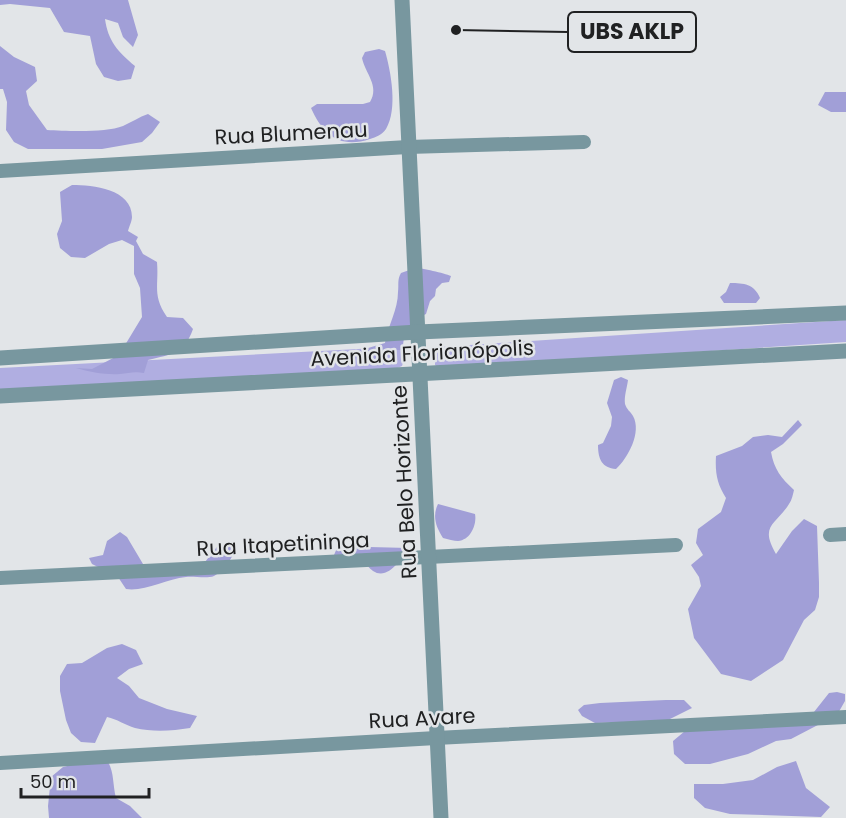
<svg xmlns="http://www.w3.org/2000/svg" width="846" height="818" viewBox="0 0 846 818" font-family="Poppins,sans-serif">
  <rect width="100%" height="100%" fill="#e2e5e8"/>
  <!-- green -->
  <g fill="#b0aee1">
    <polygon points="846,320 846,342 440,369 435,365 435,351 440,347"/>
    <polygon points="396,347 402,351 404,359 402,366 395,369 0,390 0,368"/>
  </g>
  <!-- forest -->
  <g fill="#a19fd7">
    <path d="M 0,0 L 128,0 L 138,35 L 133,47 L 123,37 L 118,23 L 105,19 C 108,41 118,52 135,66 L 131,79 L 118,81 L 104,77 L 96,64 L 90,36 L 64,32 L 50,8 L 10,4 L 0,5 Z"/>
    <path d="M 0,46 L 14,57 L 35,67 L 37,81 L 26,91 L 29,105 L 47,130 C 66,131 106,133 123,126 C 132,122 139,117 148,114 L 160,122 L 152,133 L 142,142 L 102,149 L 28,149 L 14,142 L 6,130 L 7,102 L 3,89 L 0,89 Z"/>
    <path d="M 379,49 L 385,51 C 391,72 398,109 386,129 C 382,135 376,137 370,139 C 340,149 323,135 311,108 L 317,104 L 363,104 L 370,102 C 380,86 365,73 362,58 L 365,52 Z"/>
    <polygon points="825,92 846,92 846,112 831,112 818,105"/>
    <path d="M 72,185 C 93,185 132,189 132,217 C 132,221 129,227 128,231 L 138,237 L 136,241 L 143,254 L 157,262 C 159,286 152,295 167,317 L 183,318 L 193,329 C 184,354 172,354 148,360 L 144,373 C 134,371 129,373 120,374 C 106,375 90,372 76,368 L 92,369 L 119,355 L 142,317 L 140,288 L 134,274 L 134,246 L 122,240 L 109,244 L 85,258 L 71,257 L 60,248 L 57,234 L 62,221 L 60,192 Z"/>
    <path d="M 415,268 C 422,268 444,273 451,276 L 449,282 L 442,283 L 436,289 L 435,296 L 430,301 L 426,314 C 409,322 403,332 403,350 L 397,350 L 375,359 L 331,358 L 328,355 L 358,351 L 385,343 C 388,325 398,310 398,292 C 399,284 397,280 401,273 Z"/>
    <path d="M 730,283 C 744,283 754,284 760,298 L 756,303 L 724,303 L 720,297 L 726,292 Z"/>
    <path d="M 621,377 L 628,380 C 627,388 624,396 625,404 C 627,410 630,411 633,416 C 642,432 628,458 616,469 C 602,468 598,459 598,445 L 603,443 L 611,426 L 612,417 L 607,403 L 614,380 Z"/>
    <path d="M 798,420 L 802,425 L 783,444 L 771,452 C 774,469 781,478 794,490 C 793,494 792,500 789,504 C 776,525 759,525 776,554 L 792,531 L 804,519 L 817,526 L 819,583 L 819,597 L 815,610 L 804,620 L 783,660 L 751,681 L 721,674 L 694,638 L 688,609 L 701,586 L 699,577 L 691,565 L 703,555 L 696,543 L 698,529 L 721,512 L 726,498 C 717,484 715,473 716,456 L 742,446 L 753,437 L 768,435 L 782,437 Z"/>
    <path d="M 438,504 L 475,514 C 477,524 471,540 458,541 C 454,541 448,539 443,538 C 436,527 432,516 438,504 Z"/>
    <path d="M 120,532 L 127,537 L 143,564 L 158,566 L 205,562 L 220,543 L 234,546 C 236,556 223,571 214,576 C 207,579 194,576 186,577 C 166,579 144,592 126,589 L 118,577 L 92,564 L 89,558 L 103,555 L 107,541 Z"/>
    <path d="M 369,547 L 409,548 C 402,558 388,581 373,571 C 369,568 367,564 362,563 C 353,560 343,558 334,555 L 337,548 Z"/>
    <path d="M 122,644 L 136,650 L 143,664 L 129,669 L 117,678 L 129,686 L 139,698 L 167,709 L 197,716 L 190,728 C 172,731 152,732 135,728 C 125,725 117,719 107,717 L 95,743 L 81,742 L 71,733 L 66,720 L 60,691 L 60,676 L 67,664 L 82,663 L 107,648 Z"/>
    <polygon points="837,692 845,694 845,701 837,715 791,739 776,741 748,754 710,764 685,764 674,754 673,741 685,731 810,717 829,693"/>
    <polygon points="666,700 684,700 692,708 666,721 595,723 582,716 578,710 584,705 600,703"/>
    <path d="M 105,757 C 115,771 112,782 116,798 L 130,806 L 142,818 L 49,818 L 48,806 L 51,777 L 63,767 Z"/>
    <polygon points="796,761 806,788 830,807 821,817 730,814 705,808 694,798 694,784 723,784 753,780 777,767"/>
  </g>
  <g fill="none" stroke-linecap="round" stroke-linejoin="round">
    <!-- minor -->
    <g stroke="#78979f" stroke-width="14">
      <polyline points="0,171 408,147 584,142"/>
      <polyline points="830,535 846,534"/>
      <polyline points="0,578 676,545"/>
      <polyline points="0,763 436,738 846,717"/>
    </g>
    <!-- tertiary -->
    <g stroke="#78979f" stroke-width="15">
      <polyline points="402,0 441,818"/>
      <polyline points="0,358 418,332 846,313"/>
      <polyline points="0,396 846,351"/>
    </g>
  </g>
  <g text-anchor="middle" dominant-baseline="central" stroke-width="5" stroke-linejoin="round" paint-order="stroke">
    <!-- street labels -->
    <g font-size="21" fill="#202122" stroke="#e2e5e8">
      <text transform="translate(291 133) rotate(-3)">Rua Blumenau</text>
      <text transform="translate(422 353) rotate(-3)">Avenida Florianópolis</text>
      <text transform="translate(404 482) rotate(-93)">Rua Belo Horizonte</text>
      <text transform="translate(283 544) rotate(-3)">Rua Itapetininga</text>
      <text transform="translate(422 718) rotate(-3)">Rua Avare</text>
    </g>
  </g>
  <!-- callouts -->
  <path fill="none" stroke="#202122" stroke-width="2" d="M456 30L568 32"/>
  <circle fill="#202122" stroke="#e2e5e8" stroke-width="2" cx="456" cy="30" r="6"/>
  <rect fill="#e2e5e8" stroke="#202122" stroke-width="2" x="568" y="12" width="128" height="40" rx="6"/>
  <g font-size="22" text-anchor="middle" font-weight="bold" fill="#202122">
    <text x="632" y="39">UBS AKLP</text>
  </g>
  <!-- scale -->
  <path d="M21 788v9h128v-9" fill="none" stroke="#202122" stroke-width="3"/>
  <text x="30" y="788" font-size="18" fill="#202122" stroke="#e2e5e8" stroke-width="4.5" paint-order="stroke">50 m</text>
</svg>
